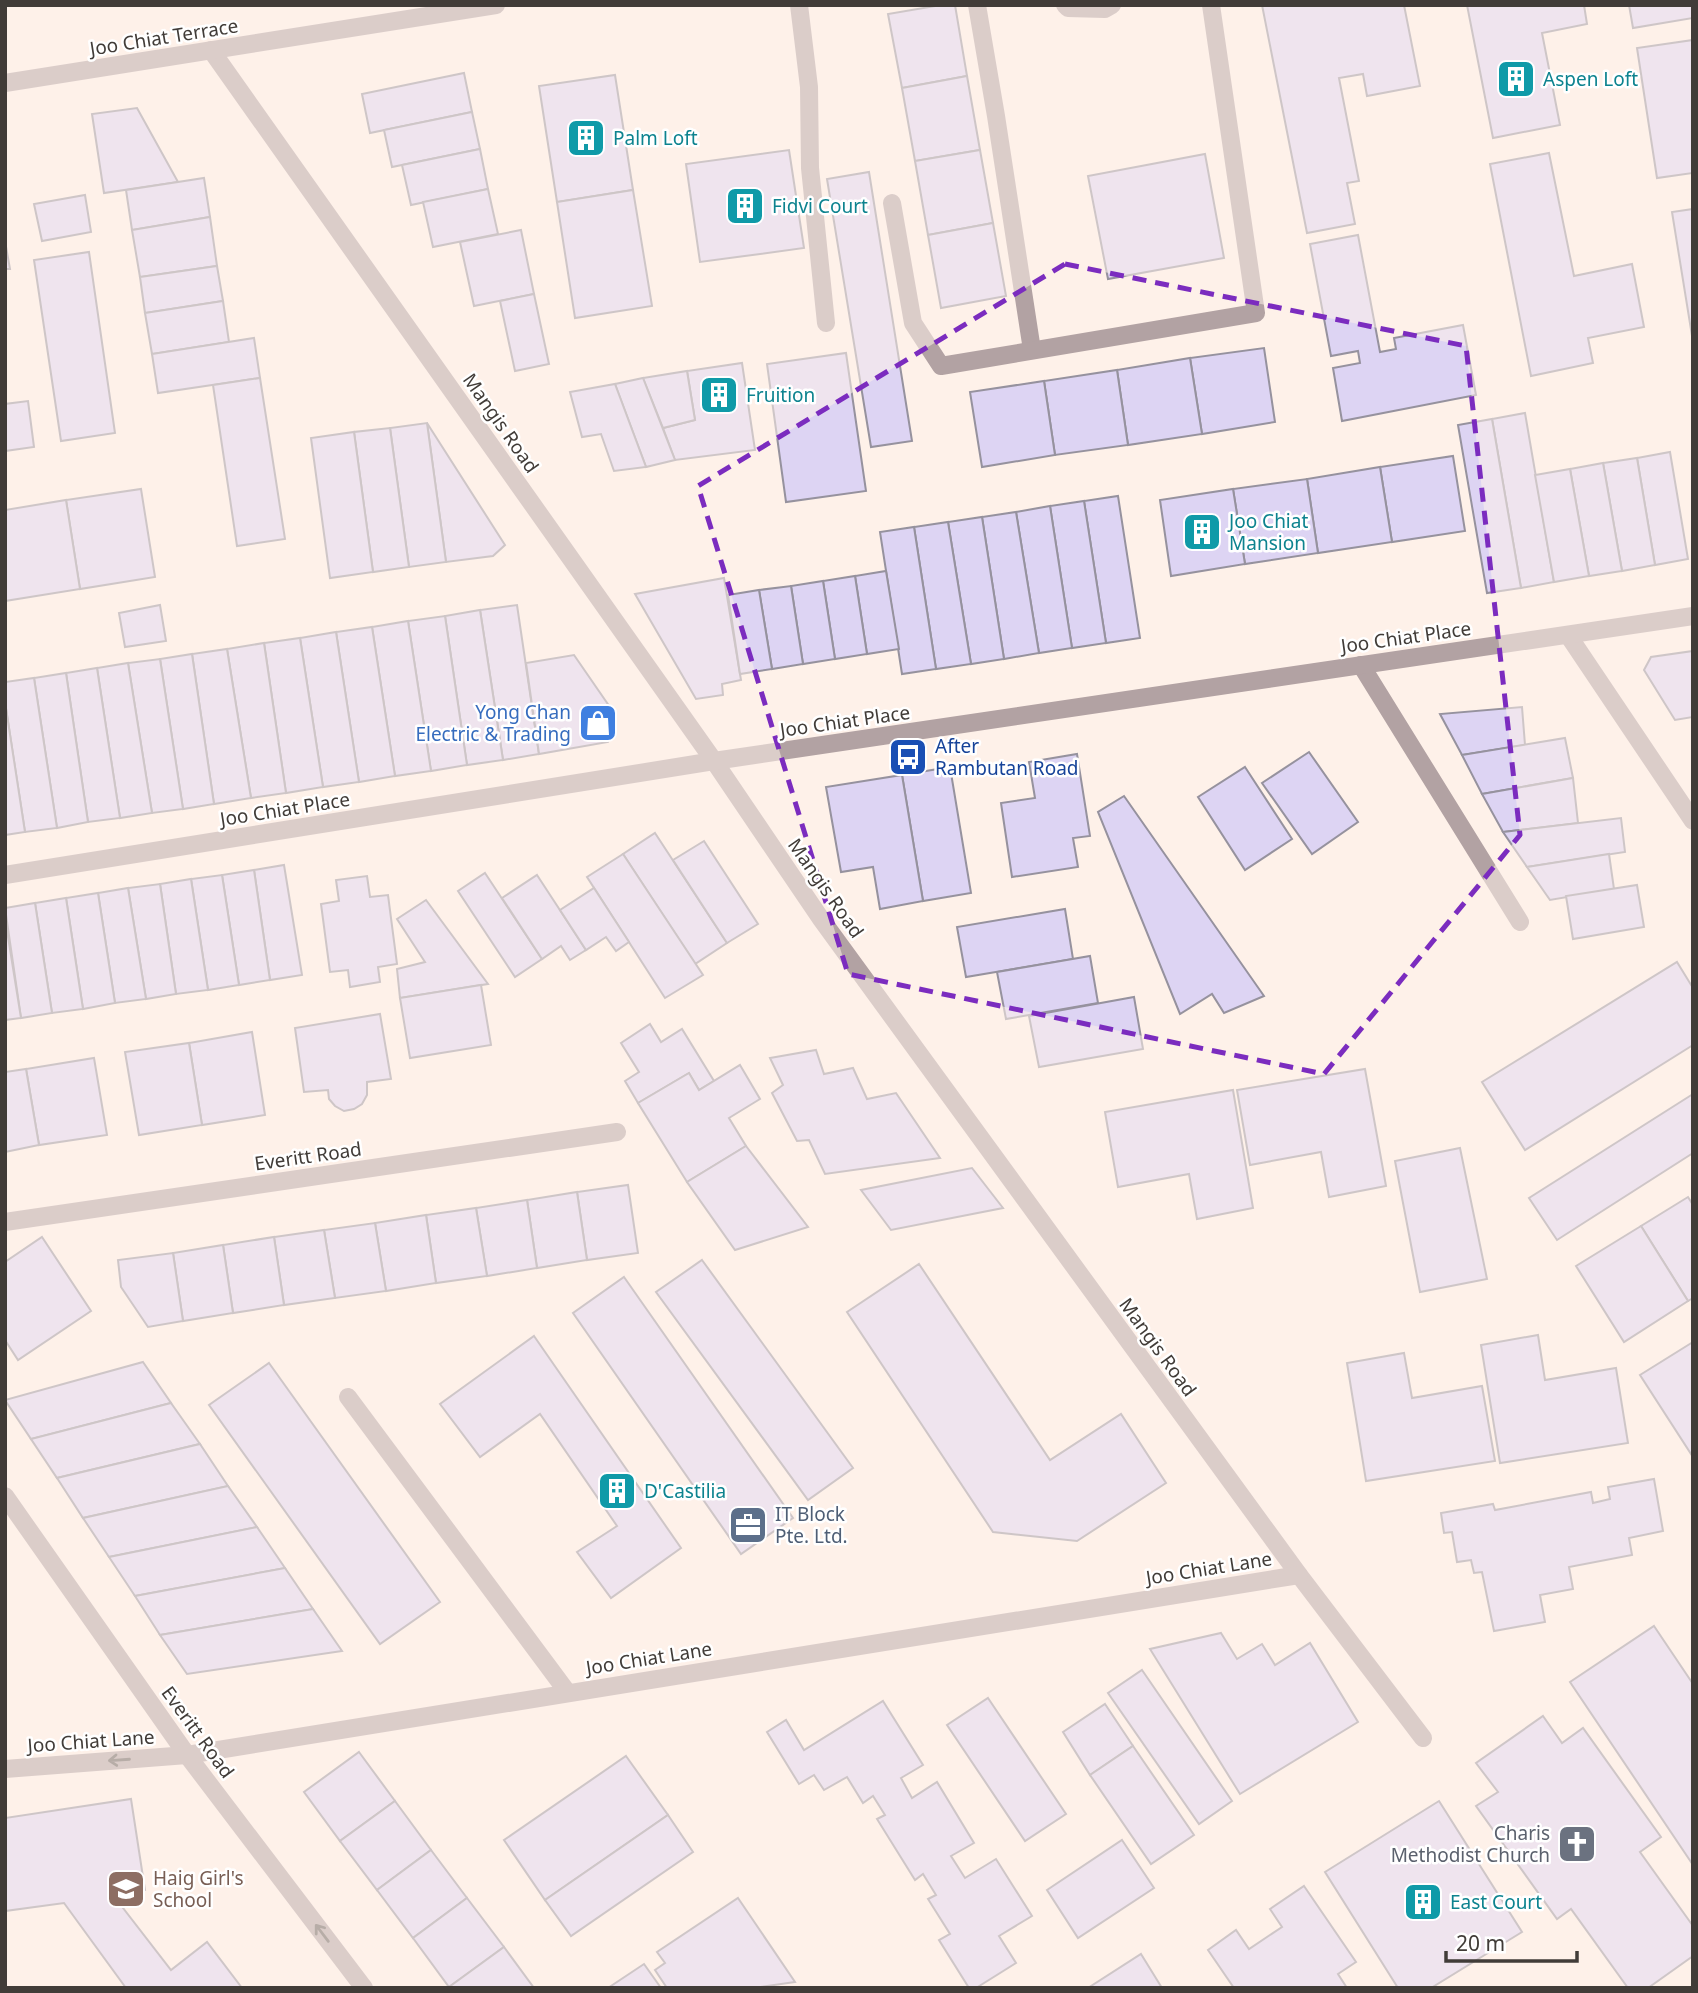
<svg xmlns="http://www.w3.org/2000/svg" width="1698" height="1993" viewBox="0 0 1698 1993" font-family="'Noto Sans',sans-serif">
  <rect width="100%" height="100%" fill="#fef1e9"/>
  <!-- building -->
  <g fill="#ddd4f3" stroke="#96929e" stroke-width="2">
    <polygon points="941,5 955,5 967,76 902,88 888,14"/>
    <polygon points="1262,5 1404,5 1420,86 1367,96 1363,74 1339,78 1359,181 1347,183 1355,224 1307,233"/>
    <polygon points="1467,5 1584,5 1587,24 1542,33 1560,125 1493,138"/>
    <polygon points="1629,5 1693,5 1693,18 1633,28"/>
    <polygon points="1693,40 1693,173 1657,178 1637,48"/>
    <polygon points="464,73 472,112 370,133 362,94"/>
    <polygon points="615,75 633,190 557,202 539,86"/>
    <polygon points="967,76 980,150 915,161 902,88"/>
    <polygon points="137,108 178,182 104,193 92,114"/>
    <polygon points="472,112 480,149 392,167 384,130"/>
    <polygon points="480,149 488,189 411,205 402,165"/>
    <polygon points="789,150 804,248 700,262 686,164"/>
    <polygon points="980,150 993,223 928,235 915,161"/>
    <polygon points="1549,153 1574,276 1632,264 1644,327 1588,338 1593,363 1531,376 1490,164"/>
    <polygon points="1205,154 1224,258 1108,279 1088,176"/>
    <polygon points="869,172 912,441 871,447 827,179"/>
    <polygon points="204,178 210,217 132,230 126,190"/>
    <polygon points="488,189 498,234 433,247 423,202"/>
    <polygon points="633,190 652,306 575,318 557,202"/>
    <polygon points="85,195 91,232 42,241 34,204"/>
    <polygon points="1693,209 1693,342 1672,212"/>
    <polygon points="210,217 217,266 140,277 132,230"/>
    <polygon points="993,223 1006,296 941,308 928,235"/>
    <polygon points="521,230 534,294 474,306 460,242"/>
    <polygon points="1358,235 1380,352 1396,349 1394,338 1463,325 1476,395 1342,421 1333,368 1360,363 1358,351 1331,356 1310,244"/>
    <polygon points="5,241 10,269 5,269"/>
    <polygon points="89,252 115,433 61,441 34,260"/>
    <polygon points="217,266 223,301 145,313 140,277"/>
    <polygon points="534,294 549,364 515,371 500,301"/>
    <polygon points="223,301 229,342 152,354 145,313"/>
    <polygon points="254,338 260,378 158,393 152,354"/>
    <polygon points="1264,348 1275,422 1202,434 1190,358"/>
    <polygon points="846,353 866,491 786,502 767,364"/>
    <polygon points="1190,358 1202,434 1128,445 1117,370"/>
    <polygon points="742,363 755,450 675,460 663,428 695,420 687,371"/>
    <polygon points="1117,370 1128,445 1055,455 1044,381"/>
    <polygon points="687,371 695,420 663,428 643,378"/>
    <polygon points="260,378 285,539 237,546 213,385"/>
    <polygon points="643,378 675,460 646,467 615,384"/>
    <polygon points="1044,381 1055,455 982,467 970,392"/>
    <polygon points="615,384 646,467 614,471 601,434 582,437 570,392"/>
    <polygon points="28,401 34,447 5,451 5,404"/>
    <polygon points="1525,413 1554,582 1521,588 1492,419"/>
    <polygon points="1492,419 1521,588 1487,593 1458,425"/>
    <polygon points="427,423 505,545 493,556 446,562"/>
    <polygon points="427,423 446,562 409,567 390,428"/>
    <polygon points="390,428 409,567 373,572 354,432"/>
    <polygon points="354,432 373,572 330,578 311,438"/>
    <polygon points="1670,452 1688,559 1655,565 1637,458"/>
    <polygon points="1453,456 1465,531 1392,542 1380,467"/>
    <polygon points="1637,458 1655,565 1622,571 1603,463"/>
    <polygon points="1603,463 1622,571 1589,576 1570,469"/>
    <polygon points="1380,467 1392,542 1318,553 1307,479"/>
    <polygon points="1570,469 1589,576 1554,582 1535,475"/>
    <polygon points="1307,479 1318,553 1245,564 1233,489"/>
    <polygon points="141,489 155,577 80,589 66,500"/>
    <polygon points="1233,489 1245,564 1171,576 1160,500"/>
    <polygon points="1118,496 1140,638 1106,643 1084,501"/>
    <polygon points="66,500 80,589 5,601 5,510"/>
    <polygon points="1084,501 1106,643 1072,648 1050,506"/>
    <polygon points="1050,506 1072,648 1039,653 1016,512"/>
    <polygon points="1016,512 1039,653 1004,659 982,517"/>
    <polygon points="982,517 1004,659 971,664 948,522"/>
    <polygon points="948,522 971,664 936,669 914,527"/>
    <polygon points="914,527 936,669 902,674 880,532"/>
    <polygon points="886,571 899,649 867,654 855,576"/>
    <polygon points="855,576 867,654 835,659 823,581"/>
    <polygon points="724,578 741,680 722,684 723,695 696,699 635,594"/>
    <polygon points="823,581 835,659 803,664 791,586"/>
    <polygon points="791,586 803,664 772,669 759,590"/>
    <polygon points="759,590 772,669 740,674 728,595"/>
    <polygon points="160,605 166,641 125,647 119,613"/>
    <polygon points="517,605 539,754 503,760 480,610"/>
    <polygon points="480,610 503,760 467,765 445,616"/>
    <polygon points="445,616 467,765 431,771 408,621"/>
    <polygon points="408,621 431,771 395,776 372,627"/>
    <polygon points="372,627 395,776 359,782 336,632"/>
    <polygon points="336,632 359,782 323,787 300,638"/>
    <polygon points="300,638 323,787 286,793 264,643"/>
    <polygon points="264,643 286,793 251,798 227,649"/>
    <polygon points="227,649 251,798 214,804 192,654"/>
    <polygon points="1693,651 1693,717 1675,720 1644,670 1651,657"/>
    <polygon points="192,654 214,804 183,809 160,659"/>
    <polygon points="574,655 614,713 608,742 539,754 526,663"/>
    <polygon points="160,659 183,809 152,813 128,663"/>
    <polygon points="128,663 152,813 120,818 97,668"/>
    <polygon points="97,668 120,818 88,822 66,673"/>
    <polygon points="66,673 88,822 57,828 34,678"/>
    <polygon points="34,678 57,828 25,832 5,702 5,682"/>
    <polygon points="5,702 25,832 5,835"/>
    <polygon points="1522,707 1525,745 1462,755 1440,714"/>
    <polygon points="1565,738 1573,778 1482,794 1462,755"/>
    <polygon points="1309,752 1358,822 1312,854 1262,783"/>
    <polygon points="1077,754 1090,836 1073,838 1078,867 1012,877 1001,803 1035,798 1029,762"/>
    <polygon points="950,767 971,893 923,901 902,775"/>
    <polygon points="1245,767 1292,839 1245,870 1198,797"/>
    <polygon points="902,775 923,901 880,909 873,867 841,872 826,787"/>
    <polygon points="1573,778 1578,823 1503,832 1482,794"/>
    <polygon points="1124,796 1264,996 1224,1013 1212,994 1180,1014 1098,812"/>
    <polygon points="1621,818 1625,852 1527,867 1503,832"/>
    <polygon points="655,833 727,943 695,964 623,854"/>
    <polygon points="704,841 758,924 727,943 673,860"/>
    <polygon points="623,854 703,975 665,998 587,877"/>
    <polygon points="1609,854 1614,889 1550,900 1527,867"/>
    <polygon points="284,865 302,975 270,980 254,870"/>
    <polygon points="254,870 270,980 239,985 222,875"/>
    <polygon points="485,873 542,959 515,977 458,891"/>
    <polygon points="222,875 239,985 208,990 191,879"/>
    <polygon points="537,875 586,950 570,960 561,946 542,959 502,898"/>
    <polygon points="367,876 370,897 388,895 397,964 378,967 380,982 350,987 348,970 330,972 321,904 339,901 336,880"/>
    <polygon points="191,879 208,990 176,994 160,884"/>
    <polygon points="160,884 176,994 146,999 128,888"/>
    <polygon points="1637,885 1644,927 1573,939 1566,896"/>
    <polygon points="128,888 146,999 115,1003 98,893"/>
    <polygon points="594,888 629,942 616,951 606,937 586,950 560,910"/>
    <polygon points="98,893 115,1003 83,1009 66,898"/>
    <polygon points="66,898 83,1009 52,1013 35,903"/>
    <polygon points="426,900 488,984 400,998 397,969 425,962 397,919"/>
    <polygon points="35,903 52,1013 21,1018 5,908"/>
    <polygon points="1065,909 1073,959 966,977 957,927"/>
    <polygon points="5,918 21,1018 5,1020"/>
    <polygon points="1090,956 1098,1003 1006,1019 997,972"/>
    <polygon points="1677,962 1693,988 1693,1045 1525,1150 1482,1082"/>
    <polygon points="481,985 491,1045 410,1058 400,998"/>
    <polygon points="1134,997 1143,1049 1039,1067 1029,1016"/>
    <polygon points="380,1014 391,1079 367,1082 367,1095 362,1104 354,1109 344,1111 335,1106 329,1099 328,1090 304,1092 295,1028"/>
    <polygon points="650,1024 661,1042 682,1029 714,1081 699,1090 689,1073 638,1103 625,1081 639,1072 621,1043"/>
    <polygon points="252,1032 265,1115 202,1125 189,1043"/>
    <polygon points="189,1043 202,1125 139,1135 125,1052"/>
    <polygon points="816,1050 824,1074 853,1068 867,1099 896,1093 940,1158 825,1174 809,1140 797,1141 772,1093 783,1085 770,1058"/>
    <polygon points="94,1058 107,1135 39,1145 26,1069"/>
    <polygon points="740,1065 760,1099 729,1118 746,1146 687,1182 638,1103 689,1073 699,1090"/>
    <polygon points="26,1069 39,1145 5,1152 5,1072"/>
    <polygon points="1365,1069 1386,1186 1329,1197 1321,1152 1250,1165 1237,1090"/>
    <polygon points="1233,1090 1253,1208 1197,1219 1189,1174 1118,1187 1105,1112"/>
    <polygon points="1693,1094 1693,1153 1557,1240 1529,1198"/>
    <polygon points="746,1146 808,1227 735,1250 687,1182"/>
    <polygon points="1460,1148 1487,1279 1420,1292 1395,1161"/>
    <polygon points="972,1168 1003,1208 891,1230 861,1190"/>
    <polygon points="628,1185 638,1253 587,1260 577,1192"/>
    <polygon points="577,1192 587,1260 537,1268 527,1200"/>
    <polygon points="1688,1197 1693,1205 1693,1298 1688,1301 1641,1226"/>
    <polygon points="527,1200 537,1268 487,1276 476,1208"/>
    <polygon points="476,1208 487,1276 436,1283 426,1215"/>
    <polygon points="426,1215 436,1283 386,1291 375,1223"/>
    <polygon points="375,1223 386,1291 335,1298 324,1230"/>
    <polygon points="1641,1226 1688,1301 1624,1342 1576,1266"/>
    <polygon points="324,1230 335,1298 284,1305 274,1237"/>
    <polygon points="42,1237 91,1311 18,1360 5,1340 5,1262"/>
    <polygon points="274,1237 284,1305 233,1313 223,1245"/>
    <polygon points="223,1245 233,1313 183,1321 173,1253"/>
    <polygon points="173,1253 183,1321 148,1327 121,1287 118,1260"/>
    <polygon points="702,1260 853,1468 808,1500 656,1292"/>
    <polygon points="919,1264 1050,1460 1121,1414 1166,1483 1077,1541 993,1532 847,1312"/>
    <polygon points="624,1277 793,1518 741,1554 573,1313"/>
    <polygon points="1538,1335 1545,1380 1616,1368 1628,1443 1500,1463 1481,1345"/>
    <polygon points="534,1336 681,1548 611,1598 577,1552 617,1526 540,1414 480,1457 440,1404"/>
    <polygon points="1693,1342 1693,1457 1640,1375"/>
    <polygon points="1404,1353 1412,1398 1482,1386 1495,1461 1366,1481 1347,1363"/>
    <polygon points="143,1362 171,1403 31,1439 5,1400"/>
    <polygon points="269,1363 440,1602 380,1644 209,1405"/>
    <polygon points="171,1403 200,1444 57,1478 31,1439"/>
    <polygon points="200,1444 228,1486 83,1518 57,1478"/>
    <polygon points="1654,1479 1663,1531 1629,1538 1632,1555 1569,1567 1573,1589 1540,1595 1545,1622 1494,1631 1482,1572 1474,1573 1471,1560 1457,1562 1452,1532 1444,1533 1441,1513 1493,1504 1495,1510 1591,1492 1593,1503 1610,1499 1608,1487"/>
    <polygon points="228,1486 257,1527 109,1557 83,1518"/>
    <polygon points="257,1527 285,1568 135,1596 109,1557"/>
    <polygon points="285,1568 313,1609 160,1635 135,1596"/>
    <polygon points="313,1609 342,1651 187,1674 160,1635"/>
    <polygon points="1654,1626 1693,1684 1693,1865 1570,1682"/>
    <polygon points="1221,1633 1237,1659 1262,1644 1275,1665 1310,1643 1358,1722 1240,1794 1150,1649"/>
    <polygon points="1142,1670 1232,1801 1199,1824 1108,1693"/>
    <polygon points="988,1698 1066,1814 1025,1841 947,1725"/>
    <polygon points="883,1701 923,1765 901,1778 912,1798 937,1782 974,1843 951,1856 965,1878 996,1859 1032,1916 999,1936 1016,1963 976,1988 969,1988 939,1940 950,1934 928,1899 936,1895 923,1874 915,1880 877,1819 885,1815 873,1796 863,1803 847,1777 824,1790 814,1775 799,1784 767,1732 786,1720 804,1750"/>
    <polygon points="1105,1704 1133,1746 1090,1775 1063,1732"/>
    <polygon points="1543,1716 1562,1743 1583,1728 1661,1837 1640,1852 1693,1926 1693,1956 1648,1988 1628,1988 1571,1909 1557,1919 1476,1806 1498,1792 1476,1763"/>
    <polygon points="1133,1746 1194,1835 1151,1864 1090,1775"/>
    <polygon points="359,1752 395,1801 340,1841 304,1792"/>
    <polygon points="626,1756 668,1815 545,1900 504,1840"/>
    <polygon points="131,1799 145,1890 113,1895 171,1970 207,1942 242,1988 126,1988 64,1903 5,1911 5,1818"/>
    <polygon points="395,1801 431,1850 377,1890 340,1841"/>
    <polygon points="1439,1801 1522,1932 1431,1988 1398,1988 1325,1872"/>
    <polygon points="668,1815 693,1852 571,1936 545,1900"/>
    <polygon points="1122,1840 1154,1888 1078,1938 1047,1890"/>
    <polygon points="431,1850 467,1898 413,1938 377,1890"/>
    <polygon points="1304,1886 1356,1962 1338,1974 1347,1988 1234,1988 1208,1950 1236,1930 1249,1949 1282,1927 1270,1909"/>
    <polygon points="467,1898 504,1947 449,1987 413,1938"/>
    <polygon points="738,1898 795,1982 753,1988 667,1988 655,1970 665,1963 657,1952"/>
    <polygon points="504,1947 534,1988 449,1987"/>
    <polygon points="1141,1954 1162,1988 1088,1988"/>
    <polygon points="644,1964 661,1988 608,1988"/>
  </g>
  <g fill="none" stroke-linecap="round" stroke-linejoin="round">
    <!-- lane -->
    <g stroke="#b2a2a3" stroke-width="18">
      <polyline points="799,5 809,87 810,168 826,323"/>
      <polyline points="977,5 996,116 1032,350"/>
      <polyline points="1065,5 1068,8 1105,9 1112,5"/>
      <polyline points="892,203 913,323 941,366 1256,313 1211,5"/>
      <polyline points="348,1397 568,1693"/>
    </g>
    <!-- street -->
    <g stroke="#b2a2a3" stroke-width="18">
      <polyline points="211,50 714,761 821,919 1299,1575 1423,1738"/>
      <polyline points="5,83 496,5"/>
      <polyline points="1568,635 1693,821"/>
      <polyline points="1361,665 1520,922"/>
      <polyline points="5,875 714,761 1693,616"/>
      <polyline points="5,1222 617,1132"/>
      <polyline points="5,1496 187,1755 364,1988"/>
      <polyline points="5,1769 187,1755 1299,1575"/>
    </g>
  </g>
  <!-- one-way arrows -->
  <defs><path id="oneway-shaft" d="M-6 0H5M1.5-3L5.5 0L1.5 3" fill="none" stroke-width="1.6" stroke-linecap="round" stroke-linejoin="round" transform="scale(1.75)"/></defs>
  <g stroke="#635b58">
    <use href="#oneway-shaft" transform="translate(119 1760) rotate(176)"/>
    <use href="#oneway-shaft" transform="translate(322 1933) rotate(-127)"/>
  </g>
  <!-- marked area -->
  <path d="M0 0H1698V1993H0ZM 1065,264 L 1466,346 L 1520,835 L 1324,1074 L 848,974 L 698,486 Z" fill="#fef1e9" fill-opacity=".55" fill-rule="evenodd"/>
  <path fill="none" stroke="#7b2cbf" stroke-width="5" stroke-dasharray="14 9" stroke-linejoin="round" d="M 1065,264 L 1466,346 L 1520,835 L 1324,1074 L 848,974 L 698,486 Z"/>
  <!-- icons -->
  <defs>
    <symbol id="building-square" viewBox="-11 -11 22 22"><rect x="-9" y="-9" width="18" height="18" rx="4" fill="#0f9aa8" stroke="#fff"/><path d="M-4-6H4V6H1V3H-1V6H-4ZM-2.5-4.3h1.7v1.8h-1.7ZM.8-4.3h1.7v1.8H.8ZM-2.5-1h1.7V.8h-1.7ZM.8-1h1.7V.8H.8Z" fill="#fff"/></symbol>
    <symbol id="shop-square" viewBox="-11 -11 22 22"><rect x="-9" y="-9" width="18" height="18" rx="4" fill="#3f7fe0" stroke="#fff"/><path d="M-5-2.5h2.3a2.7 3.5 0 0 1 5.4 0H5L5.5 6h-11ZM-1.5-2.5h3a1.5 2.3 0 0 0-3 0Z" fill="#fff"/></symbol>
    <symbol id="bus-square" viewBox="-11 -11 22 22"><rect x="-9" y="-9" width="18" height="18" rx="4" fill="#1a4fb4" stroke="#fff"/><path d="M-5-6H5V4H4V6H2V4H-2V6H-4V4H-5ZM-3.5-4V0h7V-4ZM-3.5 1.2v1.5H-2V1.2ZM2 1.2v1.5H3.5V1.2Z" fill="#fff"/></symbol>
    <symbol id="office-square" viewBox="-11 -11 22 22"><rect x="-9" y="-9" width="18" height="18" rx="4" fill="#5c6f8a" stroke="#fff"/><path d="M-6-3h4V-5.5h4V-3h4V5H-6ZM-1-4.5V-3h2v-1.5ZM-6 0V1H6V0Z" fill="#fff"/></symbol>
    <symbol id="church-square" viewBox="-11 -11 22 22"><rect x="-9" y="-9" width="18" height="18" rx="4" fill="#6b7280" stroke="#fff"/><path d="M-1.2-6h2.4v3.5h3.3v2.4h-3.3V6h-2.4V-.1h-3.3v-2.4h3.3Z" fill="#fff"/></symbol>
    <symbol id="school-square" viewBox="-11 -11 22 22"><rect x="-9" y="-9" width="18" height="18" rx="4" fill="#8d6e63" stroke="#fff"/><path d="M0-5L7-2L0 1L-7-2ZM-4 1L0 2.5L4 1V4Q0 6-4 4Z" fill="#fff"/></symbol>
  </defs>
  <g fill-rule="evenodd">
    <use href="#building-square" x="1494" y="57" width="44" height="44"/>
    <use href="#building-square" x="564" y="116" width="44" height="44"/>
    <use href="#building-square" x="723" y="184" width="44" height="44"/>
    <use href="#building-square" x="697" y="373" width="44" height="44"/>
    <use href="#building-square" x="1180" y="510" width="44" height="44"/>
    <use href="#shop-square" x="576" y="701" width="44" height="44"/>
    <use href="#bus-square" x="886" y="735" width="44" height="44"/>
    <use href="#building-square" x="595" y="1469" width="44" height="44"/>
    <use href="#office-square" x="726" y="1503" width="44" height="44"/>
    <use href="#church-square" x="1555" y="1822" width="44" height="44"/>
    <use href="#school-square" x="104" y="1867" width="44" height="44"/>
    <use href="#building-square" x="1401" y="1880" width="44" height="44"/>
  </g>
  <g text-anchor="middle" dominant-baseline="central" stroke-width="5" stroke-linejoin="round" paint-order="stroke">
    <!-- street labels -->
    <g font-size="19" fill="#413c38" stroke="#fff">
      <text transform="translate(164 37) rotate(-9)">Joo Chiat Terrace</text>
      <text transform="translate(501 423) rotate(55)">Mangis Road</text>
      <text transform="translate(1406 637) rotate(-8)">Joo Chiat Place</text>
      <text transform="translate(845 721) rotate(-8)">Joo Chiat Place</text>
      <text transform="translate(285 809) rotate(-9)">Joo Chiat Place</text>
      <text transform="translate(826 888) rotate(55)">Mangis Road</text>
      <text transform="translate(308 1156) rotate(-8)">Everitt Road</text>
      <text transform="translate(1158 1347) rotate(54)">Mangis Road</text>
      <text transform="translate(1209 1568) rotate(-9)">Joo Chiat Lane</text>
      <text transform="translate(649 1658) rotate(-9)">Joo Chiat Lane</text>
      <text transform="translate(198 1732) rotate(54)">Everitt Road</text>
      <text transform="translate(91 1741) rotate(-4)">Joo Chiat Lane</text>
    </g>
    <!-- culture labels -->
    <g font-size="19" fill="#0d838f" stroke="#fff" text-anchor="start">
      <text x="1543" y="79">Aspen Loft</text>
      <text x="613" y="138">Palm Loft</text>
      <text x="772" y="206">Fidvi Court</text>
      <text x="746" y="395">Fruition</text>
      <text x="1229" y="521">Joo Chiat<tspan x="1229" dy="22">Mansion</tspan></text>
      <text x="644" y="1491">D'Castilia</text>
      <text x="1450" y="1902">East Court</text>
    </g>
    <!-- shop labels -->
    <g font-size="19" fill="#366cbe" stroke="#fff" text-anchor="end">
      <text x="571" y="712">Yong Chan<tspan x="571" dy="22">Electric &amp; Trading</tspan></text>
    </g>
    <!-- transit labels -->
    <g font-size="19" fill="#164399" stroke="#fff" text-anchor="start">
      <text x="935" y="746">After<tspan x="935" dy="22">Rambutan Road</tspan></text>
    </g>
    <!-- service labels -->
    <g font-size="19" fill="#4e5e75" stroke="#fff" text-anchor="start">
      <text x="775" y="1514">IT Block<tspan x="775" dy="22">Pte. Ltd.</tspan></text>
    </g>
    <!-- worship labels -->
    <g font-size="19" fill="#5b616d" stroke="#fff" text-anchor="end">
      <text x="1550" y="1833">Charis<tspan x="1550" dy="22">Methodist Church</tspan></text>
    </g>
    <!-- education labels -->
    <g font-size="19" fill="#785e54" stroke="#fff" text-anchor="start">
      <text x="153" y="1878">Haig Girl's<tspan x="153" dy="22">School</tspan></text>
    </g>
  </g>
  <!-- border -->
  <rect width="1698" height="1993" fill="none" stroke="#413c38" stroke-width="14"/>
  <!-- scale -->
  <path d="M1446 1951v10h131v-10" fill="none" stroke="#413c38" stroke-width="3.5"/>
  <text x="1456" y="1951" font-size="21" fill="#413c38" stroke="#ffffff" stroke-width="5" paint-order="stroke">20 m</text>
</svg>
